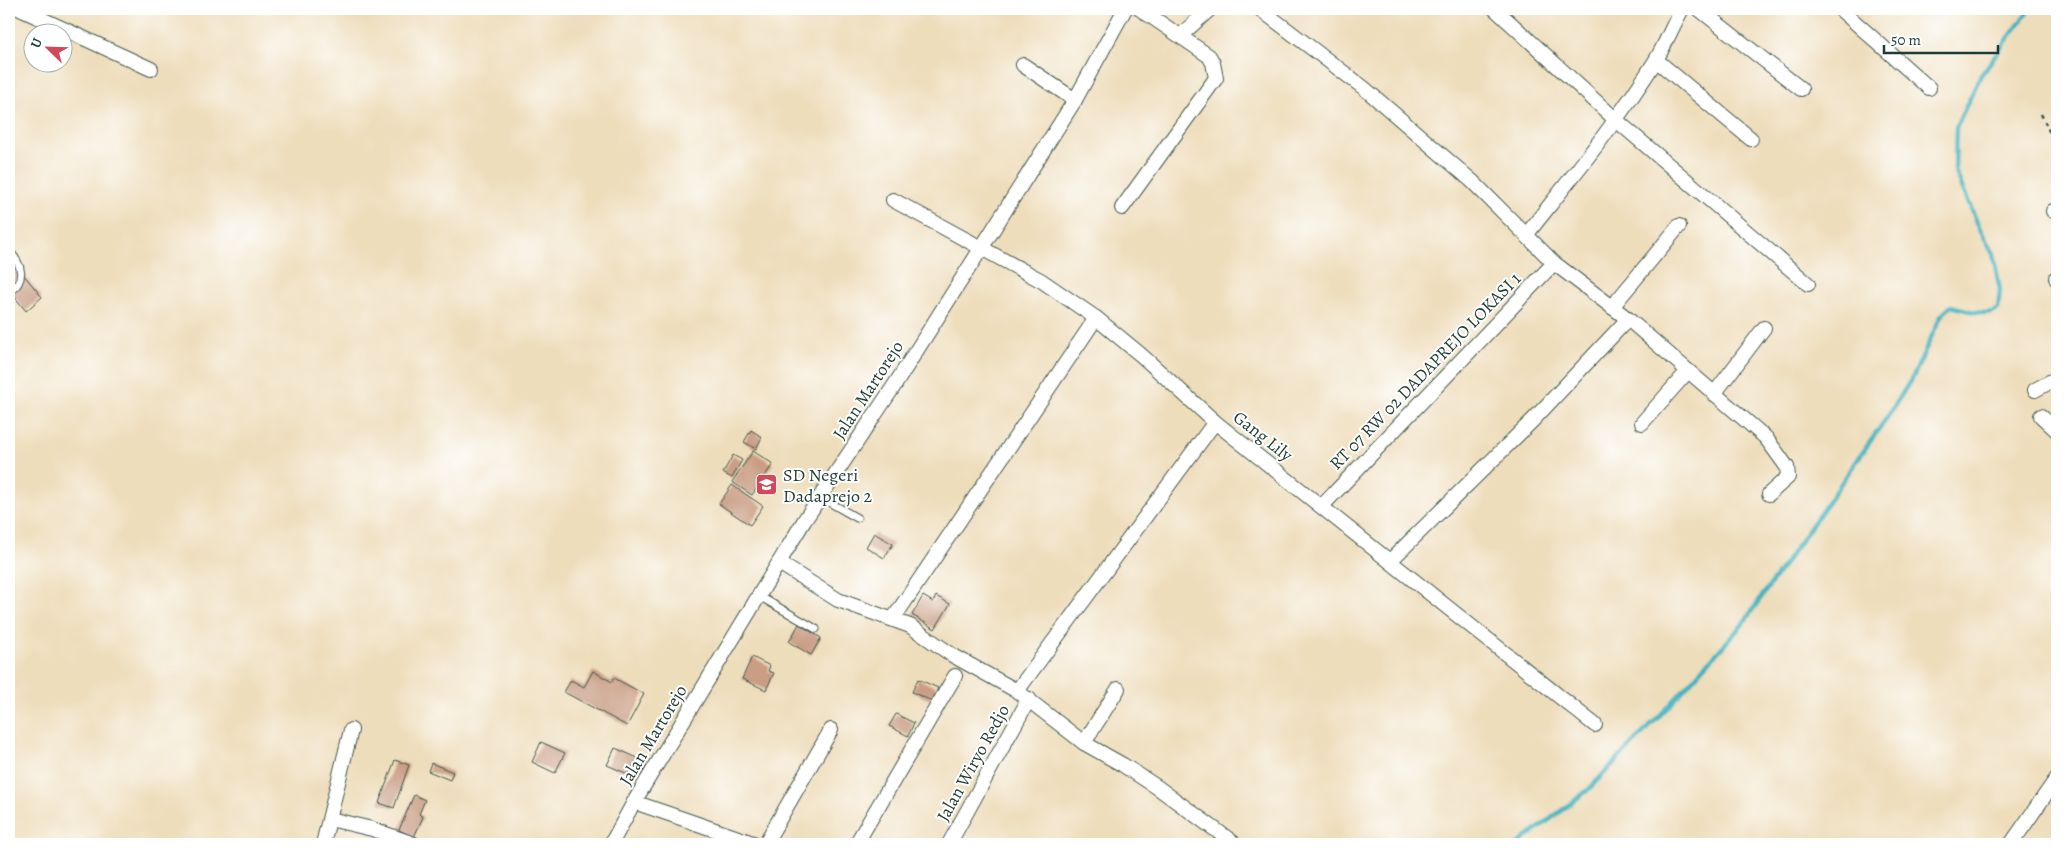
<svg xmlns="http://www.w3.org/2000/svg" width="2066" height="853" viewBox="0 0 2066 853" font-family="Alegreya,serif">
  <rect width="100%" height="100%" fill="#fff"/>
  <filter id="ink" filterUnits="userSpaceOnUse"><feTurbulence type="fractalNoise" baseFrequency=".02" numOctaves="2"/><feDisplacementMap in="SourceGraphic" scale="10" xChannelSelector="R" yChannelSelector="G"/><feConvolveMatrix kernelMatrix="1 2 1 2 8 2 1 2 1" color-interpolation-filters="sRGB"/></filter>
  <filter id="wash" filterUnits="userSpaceOnUse"><feTurbulence type="fractalNoise" baseFrequency=".0096" numOctaves="4" result="noise"/><feDisplacementMap in="SourceGraphic" scale="20" xChannelSelector="R" yChannelSelector="G"/><feGaussianBlur stdDeviation="1.12" result="paint"/><feColorMatrix in="noise" values="0 0 0 0 0 0 0 0 0 0 0 0 0 0 0 0 0 1.4 0 .05"/><feComposite in="paint" operator="in"/></filter>
  <g filter="url(#wash)">
    <rect width="100%" height="100%" fill="#edb"/>
    <g fill="none" stroke-linecap="round" stroke-linejoin="round">
      <!-- stream -->
      <path stroke="#42b2bd" stroke-width="4.5" d="M 1518,844 L 1588,790 L 1669,706 L 1742,625 L 1886,419 L 1914,375 L 1941,316 L 1951,306 C 1965,309 1985,318 1998,309 L 2000,290 L 1993,254 L 1979,227 L 1955,170 L 1956,127 L 1981,75 L 2030,9"/>
    </g>
    <g id="blocks">
      <!-- building -->
      <g fill="#c99e85">
        <polygon points="9,257 42,297 26,311 9,290"/>
        <polygon points="751,430 762,437 756,449 744,442"/>
        <polygon points="753,451 773,464 752,495 732,482"/>
        <polygon points="733,455 742,460 732,478 723,473"/>
        <polygon points="732,485 763,506 750,525 719,504"/>
        <polygon points="874,533 893,544 884,558 866,547"/>
        <polygon points="923,596 933,602 936,596 950,604 935,629 912,615"/>
        <polygon points="799,624 821,638 811,655 789,642"/>
        <polygon points="752,657 770,666 768,671 774,673 766,690 742,679"/>
        <polygon points="593,671 612,682 614,678 644,694 627,726 564,692 571,680 584,687"/>
        <polygon points="918,679 938,688 932,701 912,692"/>
        <polygon points="896,714 914,723 908,736 889,726"/>
        <polygon points="541,742 565,753 555,773 532,762"/>
        <polygon points="615,748 647,762 643,771 632,766 628,774 607,765"/>
        <polygon points="395,760 409,765 394,808 379,803"/>
        <polygon points="431,763 453,772 450,780 428,771"/>
        <polygon points="414,795 425,800 419,814 423,817 414,837 399,830"/>
      </g>
    </g>
  </g>
  <g filter="url(#ink)">
    <use href="#blocks" fill-opacity="0" stroke="#3e5548" stroke-width="1"/>
    <g fill="none" stroke-linecap="round" stroke-linejoin="round">
      <defs>
        <g id="lane">
          <path d="M 9,251 C 23,265 26,280 9,293"/>
          <polyline points="820,497 857,518"/>
          <polyline points="759,596 816,629"/>
        </g>
        <g id="street">
          <polyline points="20,9 151,69"/>
          <polyline points="1260,9 1364,88 1472,181 1554,263 1628,319 1766,438 1787,467 1788,477 1769,494"/>
          <polyline points="1495,9 1616,120 1808,284"/>
          <polyline points="1699,9 1801,89"/>
          <polyline points="1840,9 1929,88"/>
          <polyline points="1181,35 1210,9"/>
          <polyline points="1656,60 1751,139"/>
          <polyline points="1023,65 1075,100"/>
          <polyline points="893,200 1042,281 1096,318 1141,355 1215,422 1595,725"/>
          <polyline points="1122,208 1216,78 1213,63 1209,56 1140,9"/>
          <polyline points="2053,211 2057,210"/>
          <path d="M 1527,234 C 1572,177 1618,121 1656,60 C 1666,43 1673,25 1682,9"/>
          <polyline points="2056,278 2057,280"/>
          <polyline points="1612,307 1679,226"/>
          <polyline points="2035,390 2057,378"/>
          <polyline points="1714,394 1764,328"/>
          <polyline points="2041,416 2057,431"/>
          <polyline points="1642,423 1688,371"/>
          <polyline points="1322,506 1554,263"/>
          <polyline points="1390,561 1533,420 1628,319"/>
          <polyline points="779,563 838,600 910,626 952,655 1017,691 1084,743 1123,765 1157,787 1235,844"/>
          <polyline points="893,619 1096,318"/>
          <polyline points="1017,691 1215,422"/>
          <polyline points="1084,743 1118,689"/>
          <polyline points="634,802 756,844"/>
          <polyline points="330,819 372,829 414,844"/>
          <polyline points="323,844 351,730"/>
          <polyline points="611,844 634,802 804,521 896,383 1075,100 1125,9"/>
          <polyline points="765,844 831,730"/>
          <polyline points="856,844 955,676"/>
          <polyline points="949,844 1029,699"/>
          <polyline points="2011,844 2057,778"/>
        </g>
      </defs>
      <!-- lane casing -->
      <use href="#lane" stroke="#3e5548" stroke-width="9"/>
      <!-- street casing -->
      <use href="#street" stroke="#3e5548" stroke-width="16"/>
      <!-- path -->
      <polyline stroke="#3e5548" stroke-width="2.5" stroke-dasharray="4 4" stroke-linecap="butt" points="2041,114 2057,148"/>
      <!-- lane -->
      <use href="#lane" stroke="#fff" stroke-width="7"/>
      <!-- street -->
      <use href="#street" stroke="#fff" stroke-width="14"/>
    </g>
  </g>
  <!-- icons -->
  <defs>
    <symbol id="school-square" viewBox="-11 -11 22 22"><rect x="-9" y="-9" width="18" height="18" rx="4" fill="#d1495b" stroke="#fff"/><path d="M0-5L7-2L0 1L-7-2ZM-4 1L0 2.5L4 1V4Q0 6-4 4Z" fill="#fff"/></symbol>
  </defs>
  <g fill-rule="evenodd">
    <use href="#school-square" x="754" y="472" width="25" height="25"/>
  </g>
  <g text-anchor="middle" dominant-baseline="central" stroke-width="4" stroke-linejoin="round" paint-order="stroke">
    <!-- street labels -->
    <g font-size="18" fill="#1f3d34" stroke="#fff">
      <text transform="translate(1425 371) rotate(-46)">RT 07 RW 02 DADAPREJO LOKASI 1</text>
      <text transform="translate(868 390) rotate(-57)">Jalan Martorejo</text>
      <text transform="translate(1263 436) rotate(38)">Gang Lily</text>
      <text transform="translate(653 735) rotate(-59)">Jalan Martorejo</text>
      <text transform="translate(973 763) rotate(-61)">Jalan Wiryo Redjo</text>
    </g>
    <!-- poi labels -->
    <g font-size="18" fill="#1f3d34" stroke="#fff" text-anchor="start">
      <text x="783" y="475">SD Negeri<tspan x="783" dy="21">Dadaprejo 2</tspan></text>
    </g>
  </g>
  <!-- margin -->
  <rect width="2066" height="853" fill="none" stroke="#fff" stroke-width="30"/>
  <!-- north arrow -->
  <g transform="translate(48 48) rotate(293)"><circle r="24" fill="#ffffff" stroke="#a5b1ae"/>
  <path d="M0-4L9 19L0 12L-9 19Z" fill="#d1495b"/>
  <text y="-8" font-size="14" font-weight="bold" text-anchor="middle" fill="#1f3d34">U</text>
  </g>
  <!-- scale -->
  <path d="M1884 45v8h114v-8" fill="none" stroke="#1f3d34" stroke-width="2.5"/>
  <text x="1891" y="45" font-size="15" fill="#1f3d34" stroke="#ffffff" stroke-width="4" paint-order="stroke">50 m</text>
</svg>
